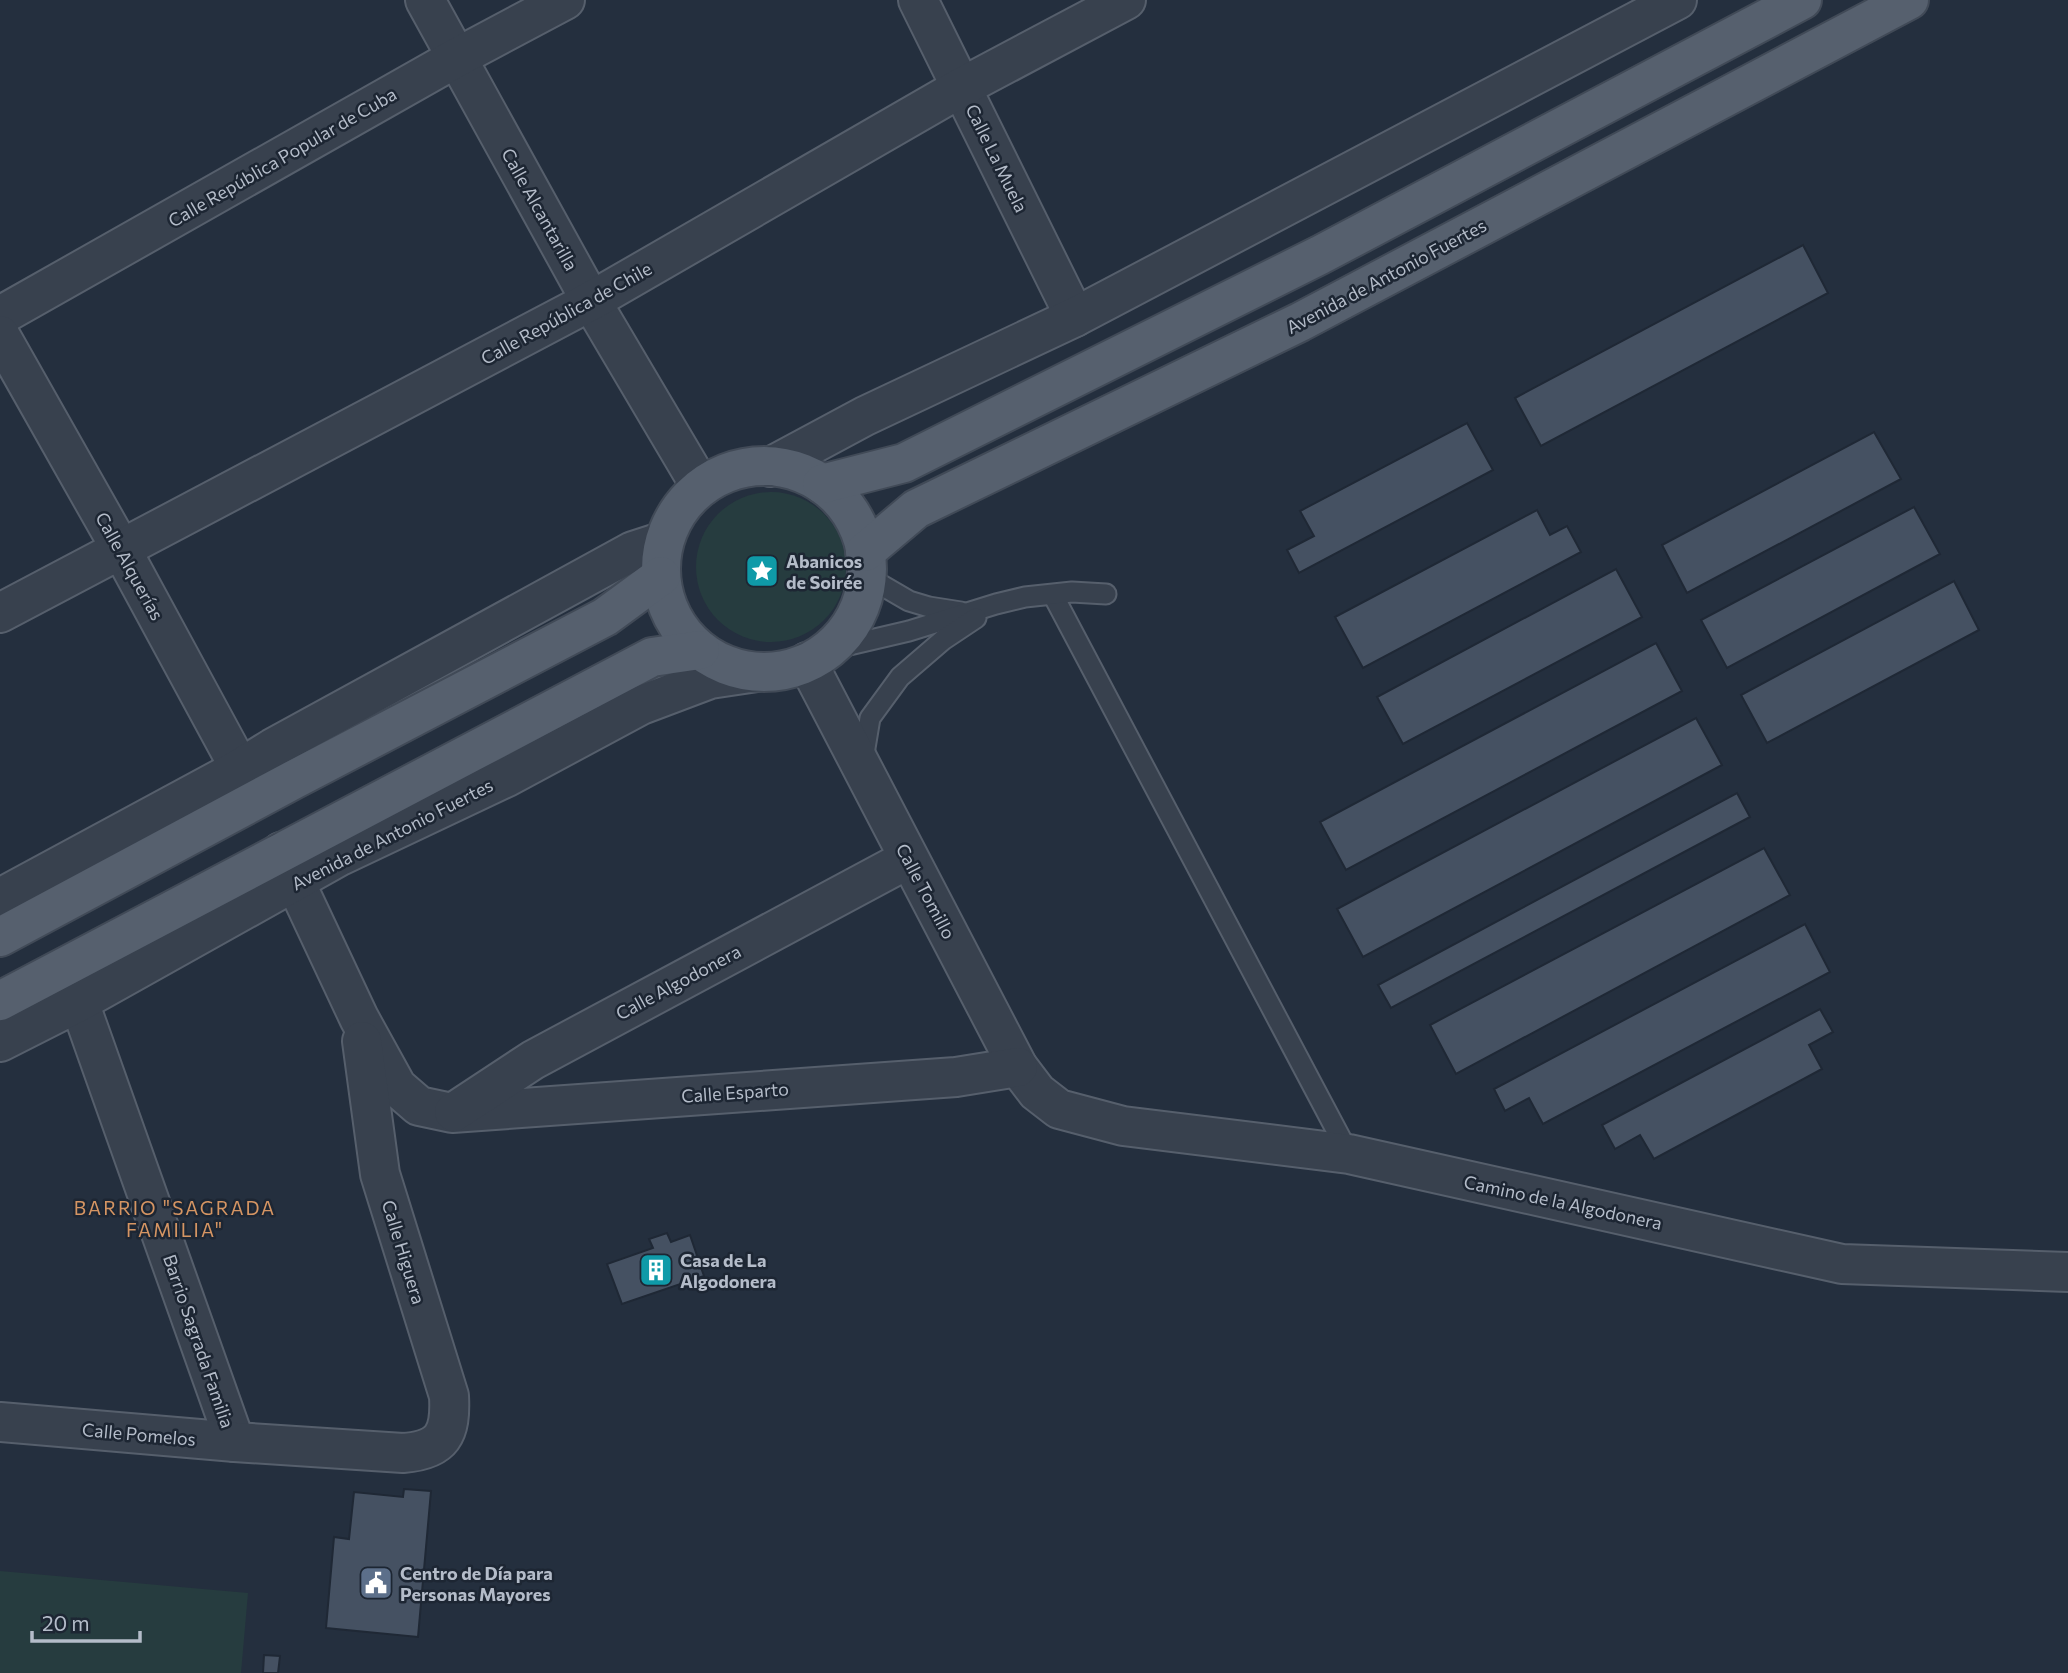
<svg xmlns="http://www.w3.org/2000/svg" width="2068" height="1673" viewBox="0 0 2068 1673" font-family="Commissioner,sans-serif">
  <rect width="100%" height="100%" fill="#242f3e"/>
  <!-- green -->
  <g fill="#263c3f">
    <circle cx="771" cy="567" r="75"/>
    <polygon points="0,1571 248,1593 241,1673 0,1673"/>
  </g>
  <!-- building -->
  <g fill="#455162" stroke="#1f2835" stroke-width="2">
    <polygon points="1803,245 1828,293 1541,446 1515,398"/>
    <polygon points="1467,423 1493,470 1299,573 1287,550 1314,536 1300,511"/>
    <polygon points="1874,432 1901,479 1687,593 1662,545"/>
    <polygon points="1914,507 1940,554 1727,668 1701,620"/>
    <polygon points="1537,510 1550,535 1567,526 1581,552 1363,668 1335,617"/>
    <polygon points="1616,569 1642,617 1403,744 1377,697"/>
    <polygon points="1954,581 1979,630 1767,743 1741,695"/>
    <polygon points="1656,643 1682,691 1346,870 1320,822"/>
    <polygon points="1696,718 1722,765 1363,957 1337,909"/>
    <polygon points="1737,793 1750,817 1391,1008 1378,985"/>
    <polygon points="1764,848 1790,895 1456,1074 1430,1025"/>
    <polygon points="1805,924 1830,972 1543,1124 1529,1098 1505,1111 1494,1089"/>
    <polygon points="1820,1009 1833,1032 1809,1045 1822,1069 1654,1159 1640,1135 1615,1149 1602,1125"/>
    <polygon points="667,1233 671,1242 690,1235 704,1276 622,1304 607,1264 653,1248 649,1239"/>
    <polygon points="404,1489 431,1491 418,1637 326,1628 334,1537 349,1539 354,1492 403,1497"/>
    <polygon points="264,1655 280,1656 278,1673 263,1673"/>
  </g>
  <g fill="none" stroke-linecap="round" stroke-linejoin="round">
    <defs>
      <g id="lane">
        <polyline points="866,576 909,601 929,607 961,612"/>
        <polyline points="1053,595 1349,1154"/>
        <polyline points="832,649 909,631 996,604 1025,597 1072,592 1106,594"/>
        <polyline points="863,760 870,718 900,677 943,640 976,618"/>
      </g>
      <g id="street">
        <polyline points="425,0 591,301 701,487"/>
        <polyline points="918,0 1075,317"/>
        <polyline points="0,316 456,58 565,0"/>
        <polyline points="0,335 121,549 251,789"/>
        <polyline points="770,467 865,416 1075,317 1677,0"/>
        <polyline points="0,613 591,301 962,87 1126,0"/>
        <polyline points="807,662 1018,1067 1037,1092 1059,1109 1123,1126 1349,1154 1842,1264 2068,1272"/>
        <polyline points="281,852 359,1018 397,1087 419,1106 452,1113 956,1077 1018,1067"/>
        <polyline points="0,898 239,769 273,748 633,551 664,541"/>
        <polyline points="79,1002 235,1442"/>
        <polyline points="0,1042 79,1002 340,856 507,777 641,705 710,679 757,672"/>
        <polyline points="454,1112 533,1060 908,859"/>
        <path d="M 0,1422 L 235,1442 L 403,1453 C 443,1450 451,1434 449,1396 L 380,1174 L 362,1041"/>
      </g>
      <g id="primary">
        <circle cx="764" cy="569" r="103"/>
        <polyline points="822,484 904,463 1320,255 1802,0"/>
        <polyline points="865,552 916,509 1300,322 1909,0"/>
        <polyline points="0,937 293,780 605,617 661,576"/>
        <polyline points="0,1001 652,657 700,650"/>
      </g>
    </defs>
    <!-- lane casing -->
    <use href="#lane" stroke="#565f6c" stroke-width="23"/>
    <!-- street casing -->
    <use href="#street" stroke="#565f6c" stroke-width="42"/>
    <!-- primary casing -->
    <use href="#primary" stroke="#414a57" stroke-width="42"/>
    <!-- lane -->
    <use href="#lane" stroke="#38414e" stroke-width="19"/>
    <!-- street -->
    <use href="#street" stroke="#38414e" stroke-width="38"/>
    <!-- primary -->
    <use href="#primary" stroke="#56606e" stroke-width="38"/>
  </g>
  <!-- icons -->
  <defs>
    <symbol id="sight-square" viewBox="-11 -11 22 22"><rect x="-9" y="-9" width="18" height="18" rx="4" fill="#0f9aa8" stroke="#1d2633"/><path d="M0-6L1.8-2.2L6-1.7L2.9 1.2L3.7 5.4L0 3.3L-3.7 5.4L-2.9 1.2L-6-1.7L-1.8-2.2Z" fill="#fff"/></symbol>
    <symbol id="building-square" viewBox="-11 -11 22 22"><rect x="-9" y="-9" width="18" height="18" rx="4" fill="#0f9aa8" stroke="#1d2633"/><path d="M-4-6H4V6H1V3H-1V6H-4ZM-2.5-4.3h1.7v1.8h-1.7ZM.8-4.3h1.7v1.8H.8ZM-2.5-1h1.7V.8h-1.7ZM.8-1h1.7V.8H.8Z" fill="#fff"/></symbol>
    <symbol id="civic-square" viewBox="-11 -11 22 22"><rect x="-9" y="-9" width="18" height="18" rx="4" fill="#5c6f8a" stroke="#1d2633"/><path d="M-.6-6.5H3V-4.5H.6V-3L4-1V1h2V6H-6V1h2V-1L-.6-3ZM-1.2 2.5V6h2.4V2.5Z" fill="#fff"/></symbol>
  </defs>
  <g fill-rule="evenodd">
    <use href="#sight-square" x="743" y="552" width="38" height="38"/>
    <use href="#building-square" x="637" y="1251" width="38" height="38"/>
    <use href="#civic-square" x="357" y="1564" width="38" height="38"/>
  </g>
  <g text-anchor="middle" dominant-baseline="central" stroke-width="5" stroke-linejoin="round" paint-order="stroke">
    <!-- street labels -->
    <g font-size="18" fill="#b4bcc9" stroke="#1d2633">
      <text transform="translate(282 157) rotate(-30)">Calle República Popular de Cuba</text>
      <text transform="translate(997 158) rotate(64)">Calle La Muela</text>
      <text transform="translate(540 209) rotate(61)">Calle Alcantarilla</text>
      <text transform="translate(1386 276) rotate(-28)">Avenida de Antonio Fuertes</text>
      <text transform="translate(566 313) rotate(-29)">Calle República de Chile</text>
      <text transform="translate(130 566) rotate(61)">Calle Alquerías</text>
      <text transform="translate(392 834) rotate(-27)">Avenida de Antonio Fuertes</text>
      <text transform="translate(926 891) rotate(62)">Calle Tomillo</text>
      <text transform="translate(678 982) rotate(-28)">Calle Algodonera</text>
      <text transform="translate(735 1092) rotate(-4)">Calle Esparto</text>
      <text transform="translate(1563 1202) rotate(12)">Camino de la Algodonera</text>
      <text transform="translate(404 1252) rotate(73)">Calle Higuera</text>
      <text transform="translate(199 1341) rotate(71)">Barrio Sagrada Familia</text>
      <text transform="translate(139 1434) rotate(5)">Calle Pomelos</text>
    </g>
    <!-- poi labels -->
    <g font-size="18" font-weight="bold" fill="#b4bcc9" stroke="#1d2633" text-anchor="start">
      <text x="786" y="561">Abanicos<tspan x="786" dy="21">de Soirée</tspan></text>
      <text x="680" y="1260">Casa de La<tspan x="680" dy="21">Algodonera</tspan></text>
      <text x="400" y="1573">Centro de Día para<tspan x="400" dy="21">Personas Mayores</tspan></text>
    </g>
    <!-- neighbourhood labels -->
    <g font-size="19" letter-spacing="2" fill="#d59563" stroke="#1d2633">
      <text x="175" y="1207">BARRIO "SAGRADA<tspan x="175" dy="22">FAMILIA"</tspan></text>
    </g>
  </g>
  <!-- scale -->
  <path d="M32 1631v10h108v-10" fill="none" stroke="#b4bcc9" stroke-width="3.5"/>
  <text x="42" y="1631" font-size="21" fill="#b4bcc9" stroke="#1d2633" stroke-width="5" paint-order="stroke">20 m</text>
</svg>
